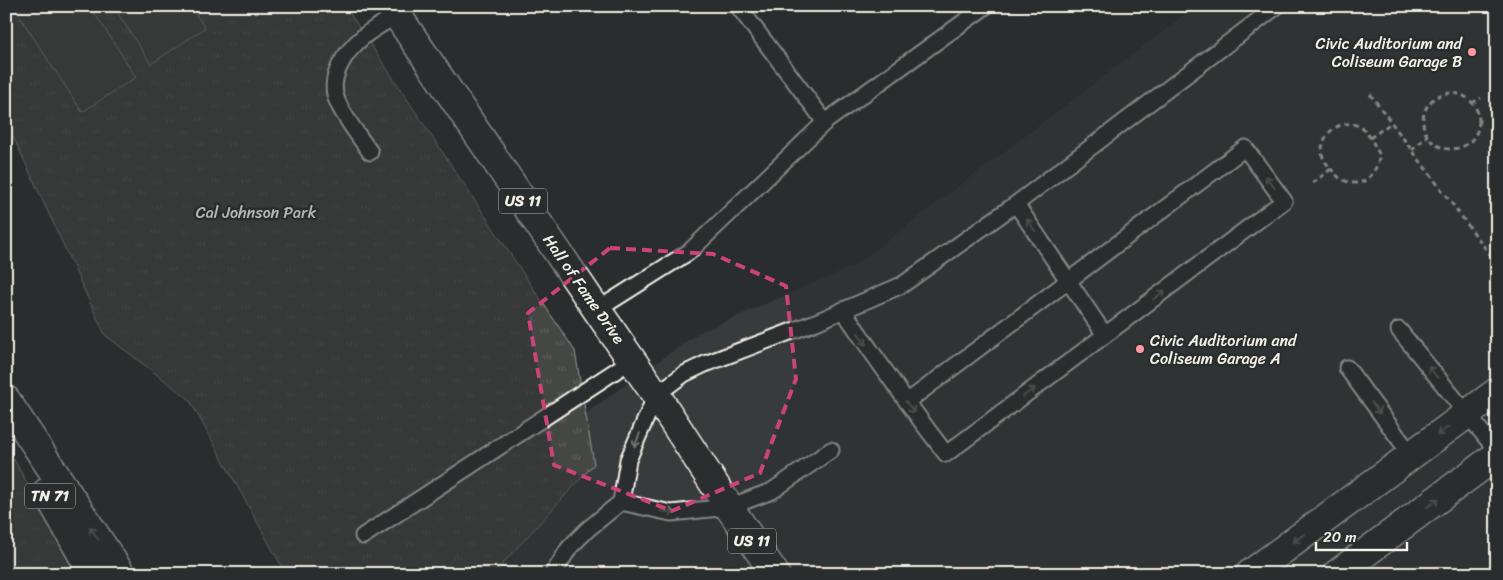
<svg xmlns="http://www.w3.org/2000/svg" width="1503" height="580" viewBox="0 0 1503 580" font-family="Sriracha,sans-serif">
  <defs>
    <pattern id="grass-tufts" width="24" height="20" patternUnits="userSpaceOnUse" patternTransform="scale(1.25)"><rect width="24" height="20" fill="#444645"/><path d="M3 7l-1-3M5 7V3M7 7l1-3M15 17l-1-3M17 17v-4M19 17l1-3" fill="none" stroke="#606160"/></pattern>
  </defs>
  <rect width="100%" height="100%" fill="#2a2d2e"/>
  <filter id="ink" filterUnits="userSpaceOnUse"><feTurbulence type="fractalNoise" baseFrequency=".02" numOctaves="2"/><feDisplacementMap in="SourceGraphic" scale="10" xChannelSelector="R" yChannelSelector="G"/><feConvolveMatrix kernelMatrix="1 2 1 2 8 2 1 2 1" color-interpolation-filters="sRGB"/></filter>
  <g filter="url(#ink)">
    <!-- built -->
    <polygon fill="#373a3a" points="1196,6 1497,6 1497,574 493,574 594,464 585,414 698,333 854,266"/>
    <!-- grass -->
    <g fill="url(#grass-tufts)" stroke="#9c9c96">
      <polygon points="6,6 345,6 575,351 594,464 493,574 286,574 189,399 105,335 6,121"/>
      <polygon points="6,445 78,574 6,574"/>
    </g>
    <!-- garden -->
    <g fill="#444645" stroke="#9c9c96">
      <polygon points="13,6 90,6 136,77 82,112"/>
      <polygon points="113,6 190,6 205,28 151,64"/>
    </g>
    <g fill="none" stroke-linecap="round" stroke-linejoin="round">
      <defs>
        <g id="lane">
          <polyline points="738,6 825,122"/>
          <path d="M 370,152 C 359,136 346,120 338,103 C 326,78 345,52 364,36 C 374,28 386,22 396,15"/>
          <polyline points="1016,204 1105,335"/>
          <polyline points="597,310 689,252 825,122 986,6"/>
          <path d="M 843,310 C 876,359 910,407 946,454 L 1284,201 L 1245,148 L 907,402"/>
          <polyline points="1399,330 1497,451"/>
          <polyline points="1347,368 1411,455"/>
          <polyline points="621,502 671,513 729,507 772,491 831,450"/>
          <polyline points="363,536 632,360"/>
          <polyline points="553,574 569,548 588,529 621,502 628,460 656,395 684,374 705,364 816,322 902,285 1016,204 1277,6"/>
        </g>
        <g id="secondary">
          <polyline points="1250,574 1497,392"/>
          <polyline points="1337,574 1497,455"/>
        </g>
        <polyline id="primary" points="391,6 597,310 656,395 729,507 775,574"/>
        <g id="highway">
          <polyline points="6,400 121,574"/>
          <polyline points="47,492 93,574"/>
        </g>
      </defs>
      <!-- lane casing -->
      <use href="#lane" stroke="#f4f1e8" stroke-width="19"/>
      <!-- secondary casing -->
      <use href="#secondary" stroke="#f4f1e8" stroke-width="31"/>
      <!-- primary casing -->
      <use href="#primary" stroke="#f4f1e8" stroke-width="31"/>
      <!-- highway casing -->
      <use href="#highway" stroke="#f4f1e8" stroke-width="31"/>
      <!-- path -->
      <g stroke="#f4f1e8" stroke-width="3" stroke-dasharray="5 4" stroke-linecap="butt">
        <circle cx="1451" cy="121" r="28"/>
        <polyline points="1370,94 1497,264"/>
        <polyline points="1472,103 1481,98"/>
        <polyline points="1370,138 1391,123"/>
        <polyline points="1412,150 1427,136"/>
        <path d="M 1313,183 L 1331,169 C 1327,164 1322,159 1322,152 C 1321,131 1346,115 1363,129 C 1370,135 1375,147 1380,155 C 1376,174 1364,190 1343,180 C 1338,178 1335,173 1331,169"/>
      </g>
      <!-- lane -->
      <use href="#lane" stroke="#2a2d2e" stroke-width="15"/>
      <!-- secondary -->
      <use href="#secondary" stroke="#2a2d2e" stroke-width="28"/>
      <!-- primary -->
      <use href="#primary" stroke="#2a2d2e" stroke-width="28"/>
      <!-- highway -->
      <use href="#highway" stroke="#2a2d2e" stroke-width="28"/>
    </g>
    <!-- one-way arrows -->
    <defs><path id="oneway-shaft" d="M-6 0H5M1.5-3L5.5 0L1.5 3" fill="none" stroke-width="1.6" stroke-linecap="round" stroke-linejoin="round" transform="scale(1.25)"/></defs>
    <g stroke="#71726f">
      <use href="#oneway-shaft" transform="translate(1270 182) rotate(-127)"/>
      <use href="#oneway-shaft" transform="translate(1031 225) rotate(-124)"/>
      <use href="#oneway-shaft" transform="translate(1159 295) rotate(-37)"/>
      <use href="#oneway-shaft" transform="translate(862 339) rotate(56)"/>
      <use href="#oneway-shaft" transform="translate(1433 372) rotate(-129)"/>
      <use href="#oneway-shaft" transform="translate(1029 392) rotate(-37)"/>
      <use href="#oneway-shaft" transform="translate(910 407) rotate(53)"/>
      <use href="#oneway-shaft" transform="translate(1376 408) rotate(54)"/>
      <use href="#oneway-shaft" transform="translate(1443 431) rotate(143)"/>
      <use href="#oneway-shaft" transform="translate(637 440) rotate(113)"/>
      <use href="#oneway-shaft" transform="translate(1433 503) rotate(-37)"/>
      <use href="#oneway-shaft" transform="translate(668 512) rotate(7)"/>
      <use href="#oneway-shaft" transform="translate(94 533) rotate(-123)"/>
      <use href="#oneway-shaft" transform="translate(1299 538) rotate(144)"/>
    </g>
  </g>
  <!-- marked area -->
  <path d="M0 0H1503V580H0ZM 610,248 L 713,254 L 786,286 L 796,379 L 760,473 L 672,511 L 554,465 L 528,313 Z" fill="#2a2d2e" fill-opacity=".55" fill-rule="evenodd"/>
  <path fill="none" stroke="#cc4377" stroke-width="4" stroke-dasharray="10 6" stroke-linejoin="round" d="M 610,248 L 713,254 L 786,286 L 796,379 L 760,473 L 672,511 L 554,465 L 528,313 Z"/>
  <!-- markers -->
  <g fill="#ff9aa2" stroke="#2a2d2e" stroke-width="2">
    <circle cx="1472" cy="52" r="5"/>
    <circle cx="1140" cy="349" r="5"/>
  </g>
  <g text-anchor="middle" dominant-baseline="central" stroke-width="5" stroke-linejoin="round" paint-order="stroke">
    <!-- shield labels -->
    <g fill="#2a2d2e" stroke="#b7b6b0" stroke-width="1">
      <rect x="499" y="188.5" width="48" height="25" rx="4"/>
      <rect x="25" y="483.5" width="50" height="25" rx="4"/>
      <rect x="728" y="528.5" width="48" height="25" rx="4"/>
    </g>
    <g font-size="15" font-weight="bold" fill="#f4f1e8">
      <text x="523" y="201">US 11</text>
      <text x="50" y="496">TN 71</text>
      <text x="752" y="541">US 11</text>
    </g>
    <!-- poi labels -->
    <g font-size="16" fill="#f4f1e8" stroke="#2a2d2e" text-anchor="end">
      <text x="1462" y="43">Civic Auditorium and<tspan x="1462" dy="18">Coliseum Garage B</tspan></text>
      <text x="1150" y="340" text-anchor="start">Civic Auditorium and<tspan x="1150" dy="18">Coliseum Garage A</tspan></text>
    </g>
    <!-- park labels -->
    <g font-size="16" fill="#b6b5af" stroke="#2a2d2e">
      <text x="256" y="212">Cal Johnson Park</text>
    </g>
    <!-- street labels -->
    <g font-size="16" fill="#f4f1e8" stroke="#2a2d2e">
      <text transform="translate(584 289) rotate(55)">Hall of Fame Drive</text>
    </g>
  </g>
  <!-- margin -->
  <rect width="1503" height="580" fill="none" stroke="#2a2d2e" stroke-width="25"/>
  <rect x="12" y="12" width="1478" height="555" fill="none" stroke="#f4f1e8" stroke-width="2" filter="url(#ink)"/>
  <!-- scale -->
  <path d="M1316 542v8h91v-8" fill="none" stroke="#f4f1e8" stroke-width="2.5"/>
  <text x="1323" y="542" font-size="15" fill="#f4f1e8" stroke="#2a2d2e" stroke-width="4" paint-order="stroke">20 m</text>
</svg>
